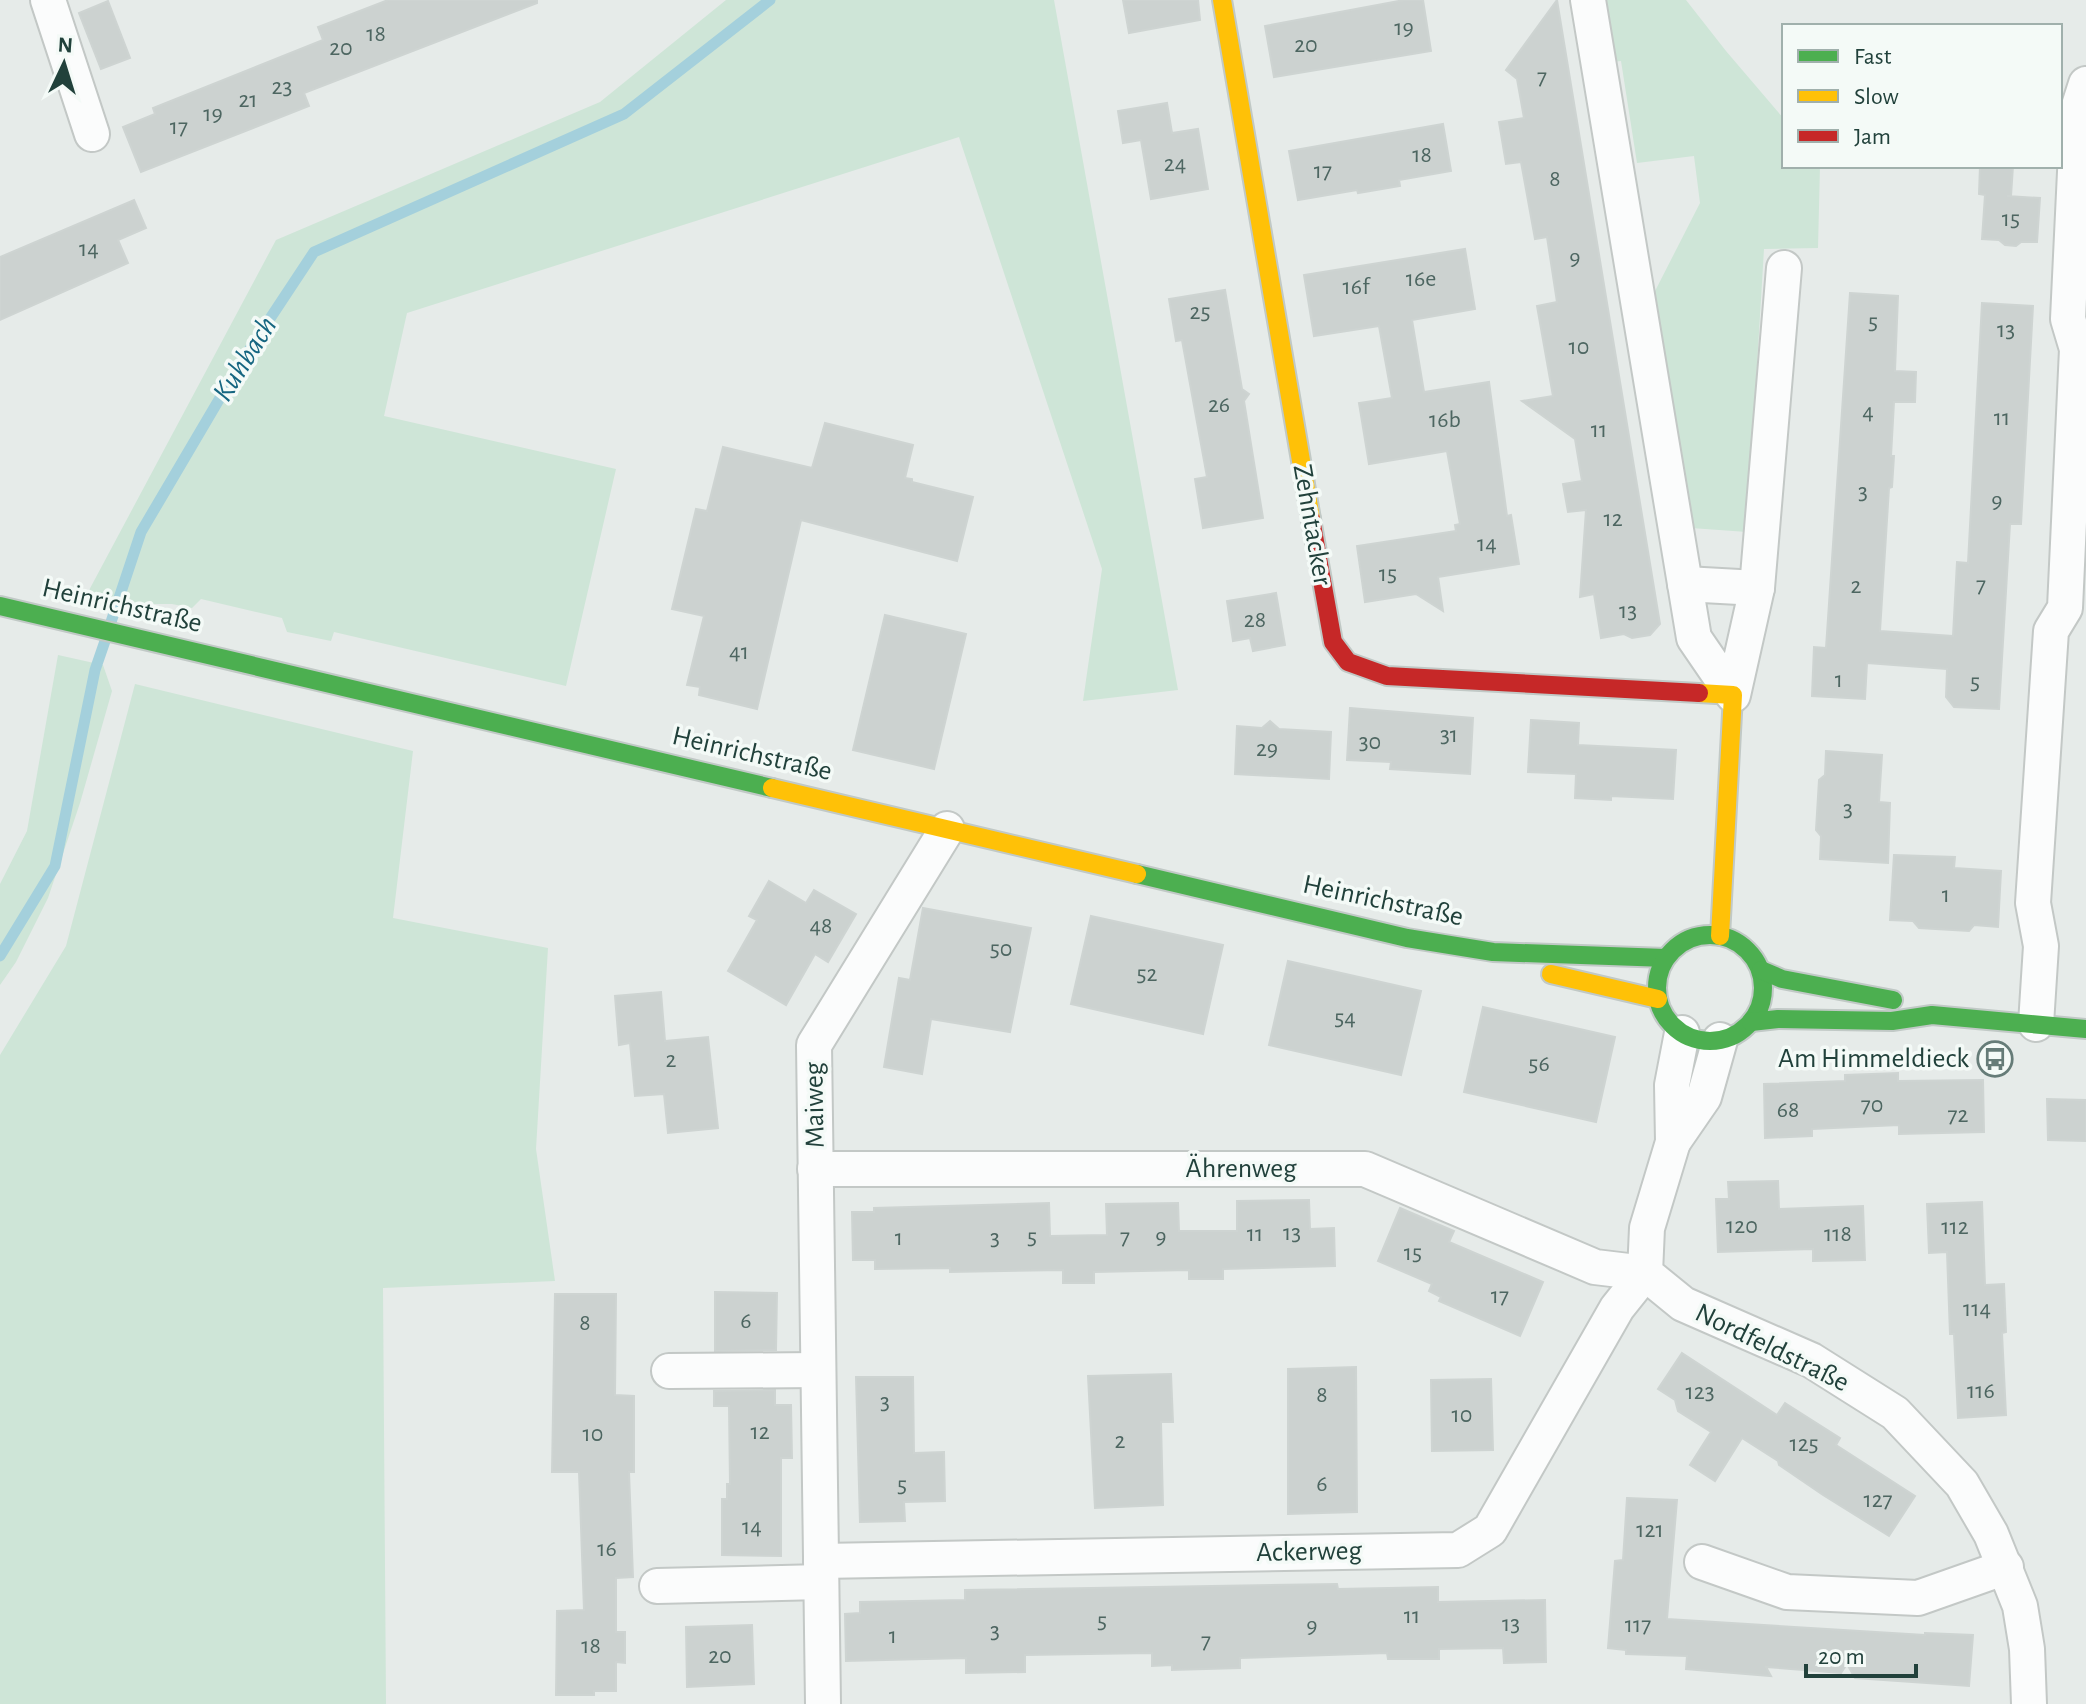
<svg xmlns="http://www.w3.org/2000/svg" width="2086" height="1704" viewBox="0 0 2086 1704" font-family="'Alegreya Sans',sans-serif">
  <rect width="100%" height="100%" fill="#e6ebe9"/>
  <!-- green -->
  <g fill="#cee5d7">
    <polygon points="726,0 1054,0 1178,690 1083,701 1102,569 959,137 407,313 384,416 616,469 566,686 334,632 331,641 287,632 282,618 201,599 192,608 172,604 134,604 87,594 276,240 600,102"/>
    <polygon points="1576,0 1686,0 1726,51 1784,119 1784,166 1820,166 1818,248 1764,249 1747,532 1691,528 1652,297 1700,203 1694,156 1637,163 1621,61 1585,65"/>
    <polygon points="58,655 103,665 112,691 80,803 48,898 16,962 0,985 0,884 27,831"/>
    <polygon points="135,684 413,751 393,918 548,948 536,1149 555,1281 383,1288 386,1704 0,1704 0,1055 66,946"/>
  </g>
  <g fill="none" stroke-linecap="round" stroke-linejoin="round">
    <!-- stream -->
    <g stroke="#a4d0dc" stroke-width="11">
      <polyline points="110,625 141,532 240,364 314,252 624,114 770,0"/>
      <polyline points="0,956 55,866 95,670 105,641"/>
    </g>
  </g>
  <!-- building -->
  <g fill="#ccd2d0" stroke="#ced4d2" stroke-width="2">
    <polygon points="388,0 537,0 537,3 304,93 309,106 141,172 123,127 155,114 153,108 323,40 318,27"/>
    <polygon points="1123,0 1198,0 1200,20 1129,33"/>
    <polygon points="1404,0 1423,0 1431,51 1274,77 1265,26"/>
    <polygon points="1557,0 1660,624 1650,635 1632,638 1624,634 1601,638 1594,594 1580,597 1586,510 1568,512 1563,484 1582,481 1575,439 1522,401 1553,396 1537,306 1557,302 1547,237 1535,239 1521,162 1506,164 1499,122 1524,118 1517,79 1506,70"/>
    <polygon points="108,1 130,58 101,69 79,13"/>
    <polygon points="1167,103 1172,133 1198,129 1208,189 1151,199 1141,140 1123,143 1118,111"/>
    <polygon points="1443,124 1451,171 1399,180 1400,186 1358,193 1357,190 1298,200 1289,151"/>
    <polygon points="1980,166 2013,166 2011,196 2007,196 2040,198 2037,242 2021,242 2016,246 2005,245 1999,240 1982,239 1985,195 1979,194"/>
    <polygon points="134,200 146,228 118,240 128,263 0,320 0,257"/>
    <polygon points="1465,249 1475,309 1412,320 1424,392 1489,382 1507,516 1511,515 1519,564 1438,577 1443,611 1416,594 1365,602 1357,546 1456,531 1455,525 1460,524 1447,451 1369,464 1359,403 1392,398 1379,326 1314,336 1304,275"/>
    <polygon points="1225,290 1242,389 1249,394 1244,401 1263,518 1203,528 1195,479 1207,477 1182,340 1176,341 1169,299"/>
    <polygon points="1850,293 1898,296 1895,371 1916,372 1915,402 1894,402 1891,456 1894,456 1892,487 1889,488 1880,631 1953,636 1957,562 1968,563 1982,303 2033,306 2021,524 2010,524 1999,709 1954,707 1946,697 1947,669 1867,663 1865,699 1812,696 1814,647 1826,648"/>
    <polygon points="825,423 913,445 905,478 912,479 912,482 973,497 957,561 801,520 757,709 699,695 700,687 687,685 704,616 672,609 696,509 707,511 723,447 812,468"/>
    <polygon points="1276,593 1285,645 1253,651 1250,638 1233,641 1227,601"/>
    <polygon points="885,615 966,634 934,769 853,750"/>
    <polygon points="1350,708 1473,718 1470,774 1390,769 1391,762 1347,760"/>
    <polygon points="1531,720 1579,723 1578,745 1676,750 1673,799 1611,796 1611,800 1575,798 1576,774 1528,772"/>
    <polygon points="1270,721 1279,729 1331,732 1329,779 1235,774 1237,726 1262,728"/>
    <polygon points="1826,751 1882,755 1879,802 1890,803 1888,863 1820,859 1821,836 1816,830 1819,780 1825,775"/>
    <polygon points="1894,855 1955,857 1954,868 2001,871 1998,927 1974,925 1969,931 1919,928 1913,921 1890,920"/>
    <polygon points="769,881 806,903 814,890 856,914 828,962 815,954 786,1005 728,971 757,920 749,916"/>
    <polygon points="923,908 1031,928 1010,1032 931,1019 922,1074 884,1067 899,978 910,980"/>
    <polygon points="1091,916 1223,945 1203,1034 1071,1004"/>
    <polygon points="1288,961 1421,991 1401,1075 1269,1045"/>
    <polygon points="661,992 665,1041 708,1037 718,1128 668,1133 664,1094 635,1096 630,1043 619,1045 615,996"/>
    <polygon points="1483,1007 1615,1037 1596,1122 1464,1092"/>
    <polygon points="1898,1073 1898,1081 1983,1080 1984,1132 1899,1134 1899,1125 1812,1129 1812,1136 1765,1138 1764,1084 1845,1081 1845,1075"/>
    <polygon points="2047,1099 2086,1100 2086,1141 2048,1140"/>
    <polygon points="1778,1181 1779,1209 1863,1206 1865,1260 1813,1261 1813,1249 1718,1252 1716,1199 1729,1199 1728,1182"/>
    <polygon points="1309,1200 1310,1229 1334,1228 1335,1266 1223,1269 1223,1279 1189,1279 1189,1270 1094,1272 1094,1283 1063,1283 1063,1270 950,1272 950,1268 875,1269 875,1260 853,1260 852,1212 874,1212 874,1208 1049,1203 1050,1236 1107,1235 1106,1204 1178,1203 1179,1231 1237,1231 1237,1201"/>
    <polygon points="1982,1202 1985,1285 2004,1284 2006,1332 2002,1333 2006,1415 1958,1418 1954,1334 1950,1334 1947,1252 1929,1253 1927,1204"/>
    <polygon points="1400,1208 1454,1231 1449,1242 1543,1282 1520,1336 1439,1301 1441,1297 1429,1291 1432,1284 1378,1261"/>
    <polygon points="715,1292 777,1293 776,1350 715,1351"/>
    <polygon points="555,1294 616,1294 615,1395 634,1396 634,1472 629,1472 633,1577 616,1578 616,1632 625,1632 625,1663 616,1662 616,1691 594,1691 594,1695 556,1695 557,1611 584,1610 579,1472 552,1472"/>
    <polygon points="1682,1353 1777,1415 1785,1403 1840,1438 1836,1445 1915,1496 1889,1536 1823,1495 1779,1465 1778,1461 1742,1438 1715,1481 1690,1465 1711,1432 1678,1411 1675,1400 1658,1389"/>
    <polygon points="1356,1367 1357,1512 1288,1514 1288,1369"/>
    <polygon points="1171,1374 1173,1422 1161,1422 1163,1505 1095,1508 1088,1376"/>
    <polygon points="856,1377 913,1377 914,1453 944,1452 945,1501 904,1502 905,1521 860,1522"/>
    <polygon points="1491,1379 1493,1450 1432,1451 1431,1380"/>
    <polygon points="775,1390 775,1405 791,1405 792,1458 781,1458 781,1556 722,1555 722,1499 727,1499 727,1484 730,1484 729,1406 714,1406 714,1391"/>
    <polygon points="1627,1498 1677,1500 1667,1619 1925,1635 1925,1633 1973,1635 1969,1686 1855,1678 1847,1664 1841,1673 1766,1667 1771,1676 1686,1669 1687,1656 1626,1654 1626,1650 1608,1648 1615,1561 1623,1560"/>
    <polygon points="1337,1584 1338,1589 1438,1587 1438,1602 1545,1600 1546,1662 1504,1663 1503,1648 1439,1649 1439,1659 1388,1659 1387,1653 1240,1658 1240,1668 1172,1670 1172,1665 1152,1666 1152,1653 1025,1655 1025,1672 966,1673 966,1658 846,1661 845,1614 860,1613 860,1602 965,1600 965,1590"/>
    <polygon points="752,1625 754,1684 687,1687 686,1627"/>
  </g>
  <g fill="none" stroke-linecap="round" stroke-linejoin="round">
    <defs>
      <g id="street">
        <polyline points="48,0 92,134"/>
        <polyline points="1588,0 1694,638 1733,695 1757,588 1784,268"/>
        <polyline points="1685,584 1757,588"/>
        <polyline points="2036,1024 2041,946 2033,903 2051,631 2065,608 2077,349 2068,319 2078,109 2086,84"/>
        <polyline points="1682,1033 1672,1085 1673,1142 1647,1228 1645,1273 1683,1304 1811,1360 1895,1413 1962,1484 1991,1534 2020,1606 2027,1649 2029,1704"/>
        <polyline points="1673,1142 1704,1097 1720,1040"/>
        <polyline points="815,1169 1365,1169 1595,1267 1645,1273"/>
        <polyline points="669,1371 818,1370"/>
        <polyline points="821,1561 1458,1550 1490,1530 1617,1308 1645,1273"/>
        <polyline points="1702,1562 1787,1592 1918,1598 2006,1567"/>
        <polyline points="657,1586 821,1582"/>
        <polyline points="823,1704 814,1045 947,829"/>
      </g>
      <g id="fast">
        <polyline points="0,606 772,788"/>
        <polyline points="1137,874 1407,938 1493,952 1666,958"/>
        <circle cx="1710" cy="988" r="53"/>
        <polyline points="1761,970 1782,979 1893,1000"/>
        <polyline points="1751,1022 1778,1019 1892,1021 1932,1015 2086,1029"/>
      </g>
      <g id="slow">
        <polyline points="1222,0 1311,519"/>
        <polyline points="1699,693 1733,695 1720,936"/>
        <polyline points="772,788 1137,874"/>
        <polyline points="1551,974 1658,999"/>
      </g>
      <polyline id="jam" points="1311,519 1333,642 1348,662 1387,676 1699,693"/>
    </defs>
    <!-- street casing -->
    <use href="#street" stroke="#c3c8c6" stroke-width="38"/>
    <!-- fast casing -->
    <use href="#fast" stroke="#c1c9c6" stroke-width="22"/>
    <!-- slow casing -->
    <use href="#slow" stroke="#c1c9c6" stroke-width="22"/>
    <!-- jam casing -->
    <use href="#jam" stroke="#c1c9c6" stroke-width="22"/>
    <!-- street -->
    <use href="#street" stroke="#fbfcfc" stroke-width="34"/>
    <!-- fast -->
    <use href="#fast" stroke="#4caf50" stroke-width="18"/>
    <!-- slow -->
    <use href="#slow" stroke="#ffc107" stroke-width="18"/>
    <!-- jam -->
    <use href="#jam" stroke="#c62828" stroke-width="18"/>
  </g>
  <!-- icons -->
  <defs>
    <symbol id="bus-ring" viewBox="-11 -11 22 22"><circle r="9.5" fill="#f4faf7" stroke="#667c78" stroke-width="1.5"/><path d="M-5-6H5V4H4V6H2V4H-2V6H-4V4H-5ZM-3.5-4V0h7V-4ZM-3.5 1.2v1.5H-2V1.2ZM2 1.2v1.5H3.5V1.2Z" fill="#667c78"/></symbol>
  </defs>
  <g fill-rule="evenodd">
    <use href="#bus-ring" x="1975" y="1039" width="40" height="40"/>
  </g>
  <g text-anchor="middle" dominant-baseline="central" stroke-width="7" stroke-linejoin="round" paint-order="stroke">
    <!-- number labels -->
    <g font-size="24" fill="#4d6661">
      <text x="1404" y="28">19</text>
      <text x="376" y="34">18</text>
      <text x="1306" y="45">20</text>
      <text x="341" y="48">20</text>
      <text x="1542" y="77">7</text>
      <text x="282" y="87">23</text>
      <text x="248" y="100">21</text>
      <text x="213" y="114">19</text>
      <text x="179" y="127">17</text>
      <text x="1422" y="155">18</text>
      <text x="1175" y="164">24</text>
      <text x="1323" y="171">17</text>
      <text x="1555" y="179">8</text>
      <text x="2011" y="219">15</text>
      <text x="89" y="249">14</text>
      <text x="1575" y="258">9</text>
      <text x="1421" y="279">16e</text>
      <text x="1356" y="287">16f</text>
      <text x="1200" y="312">25</text>
      <text x="1873" y="322">5</text>
      <text x="2006" y="330">13</text>
      <text x="1579" y="347">10</text>
      <text x="1219" y="405">26</text>
      <text x="1868" y="412">4</text>
      <text x="2002" y="418">11</text>
      <text x="1445" y="420">16b</text>
      <text x="1599" y="430">11</text>
      <text x="1863" y="492">3</text>
      <text x="1997" y="501">9</text>
      <text x="1613" y="519">12</text>
      <text x="1487" y="544">14</text>
      <text x="1388" y="574">15</text>
      <text x="1981" y="585">7</text>
      <text x="1856" y="586">2</text>
      <text x="1628" y="611">13</text>
      <text x="1255" y="620">28</text>
      <text x="739" y="652">41</text>
      <text x="1839" y="680">1</text>
      <text x="1975" y="682">5</text>
      <text x="1449" y="735">31</text>
      <text x="1370" y="742">30</text>
      <text x="1267" y="749">29</text>
      <text x="1848" y="809">3</text>
      <text x="1946" y="895">1</text>
      <text x="821" y="926">48</text>
      <text x="1001" y="949">50</text>
      <text x="1147" y="974">52</text>
      <text x="1345" y="1018">54</text>
      <text x="671" y="1060">2</text>
      <text x="1539" y="1064">56</text>
      <text x="1872" y="1105">70</text>
      <text x="1788" y="1110">68</text>
      <text x="1958" y="1115">72</text>
      <text x="1742" y="1226">120</text>
      <text x="1955" y="1227">112</text>
      <text x="1292" y="1233">13</text>
      <text x="1255" y="1234">11</text>
      <text x="1838" y="1234">118</text>
      <text x="1032" y="1237">5</text>
      <text x="1125" y="1237">7</text>
      <text x="1161" y="1237">9</text>
      <text x="899" y="1238">1</text>
      <text x="995" y="1238">3</text>
      <text x="1413" y="1253">15</text>
      <text x="1500" y="1296">17</text>
      <text x="1977" y="1309">114</text>
      <text x="746" y="1321">6</text>
      <text x="585" y="1323">8</text>
      <text x="1981" y="1391">116</text>
      <text x="1700" y="1392">123</text>
      <text x="1322" y="1395">8</text>
      <text x="885" y="1402">3</text>
      <text x="1462" y="1415">10</text>
      <text x="760" y="1432">12</text>
      <text x="593" y="1434">10</text>
      <text x="1120" y="1441">2</text>
      <text x="1804" y="1444">125</text>
      <text x="1322" y="1484">6</text>
      <text x="902" y="1485">5</text>
      <text x="1878" y="1500">127</text>
      <text x="752" y="1527">14</text>
      <text x="1650" y="1530">121</text>
      <text x="607" y="1549">16</text>
      <text x="1412" y="1616">11</text>
      <text x="1102" y="1621">5</text>
      <text x="1511" y="1624">13</text>
      <text x="1638" y="1625">117</text>
      <text x="1312" y="1626">9</text>
      <text x="995" y="1631">3</text>
      <text x="893" y="1636">1</text>
      <text x="1206" y="1641">7</text>
      <text x="591" y="1646">18</text>
      <text x="720" y="1656">20</text>
    </g>
    <!-- street labels -->
    <g font-size="28" fill="#21413b" stroke="#f4faf7">
      <text transform="translate(1312 525) rotate(80)">Zehntacker</text>
      <text transform="translate(122 606) rotate(13)">Heinrichstraße</text>
      <text transform="translate(752 754) rotate(13)">Heinrichstraße</text>
      <text transform="translate(1383 901) rotate(12)">Heinrichstraße</text>
      <text transform="translate(815 1105) rotate(-91)">Maiweg</text>
      <text x="1241" y="1169">Ährenweg</text>
      <text transform="translate(1772 1348) rotate(26)">Nordfeldstraße</text>
      <text transform="translate(1309 1552) rotate(-1)">Ackerweg</text>
    </g>
    <!-- poi labels -->
    <g font-size="28" fill="#21413b" stroke="#f4faf7" text-anchor="end">
      <text x="1969" y="1059">Am Himmeldieck</text>
    </g>
    <!-- water labels -->
    <g font-size="30" font-style="italic" fill="#166681" stroke="#f4faf7">
      <text transform="translate(245 359) rotate(-58)">Kuhbach</text>
    </g>
  </g>
  <!-- legend -->
  <rect x="1782" y="24" width="280" height="144" fill="#f4faf7" stroke="#a0b0ac" stroke-width="2"/>
  <rect x="1798" y="50" width="40" height="12" fill="#4caf50" stroke="#a0b0ac" stroke-width="2"/>
  <text x="1854" y="64" font-size="24" fill="#21413b">Fast</text>
  <rect x="1798" y="90" width="40" height="12" fill="#ffc107" stroke="#a0b0ac" stroke-width="2"/>
  <text x="1854" y="104" font-size="24" fill="#21413b">Slow</text>
  <rect x="1798" y="130" width="40" height="12" fill="#c62828" stroke="#a0b0ac" stroke-width="2"/>
  <text x="1854" y="144" font-size="24" fill="#21413b">Jam</text>
  <!-- north arrow -->
  <g transform="translate(64 64) rotate(4)" stroke="#f4faf7" stroke-width="6" paint-order="stroke">
  <path d="M0-6L14 30L0 20L-14 30Z" fill="#21413b"/>
  <text y="-12" font-size="22" font-weight="bold" text-anchor="middle" fill="#21413b">N</text>
  </g>
  <!-- scale -->
  <path d="M1806 1664v12h110v-12" fill="none" stroke="#21413b" stroke-width="4"/>
  <text x="1818" y="1664" font-size="24" fill="#21413b" stroke="#f4faf7" stroke-width="6" paint-order="stroke">20 m</text>
</svg>
